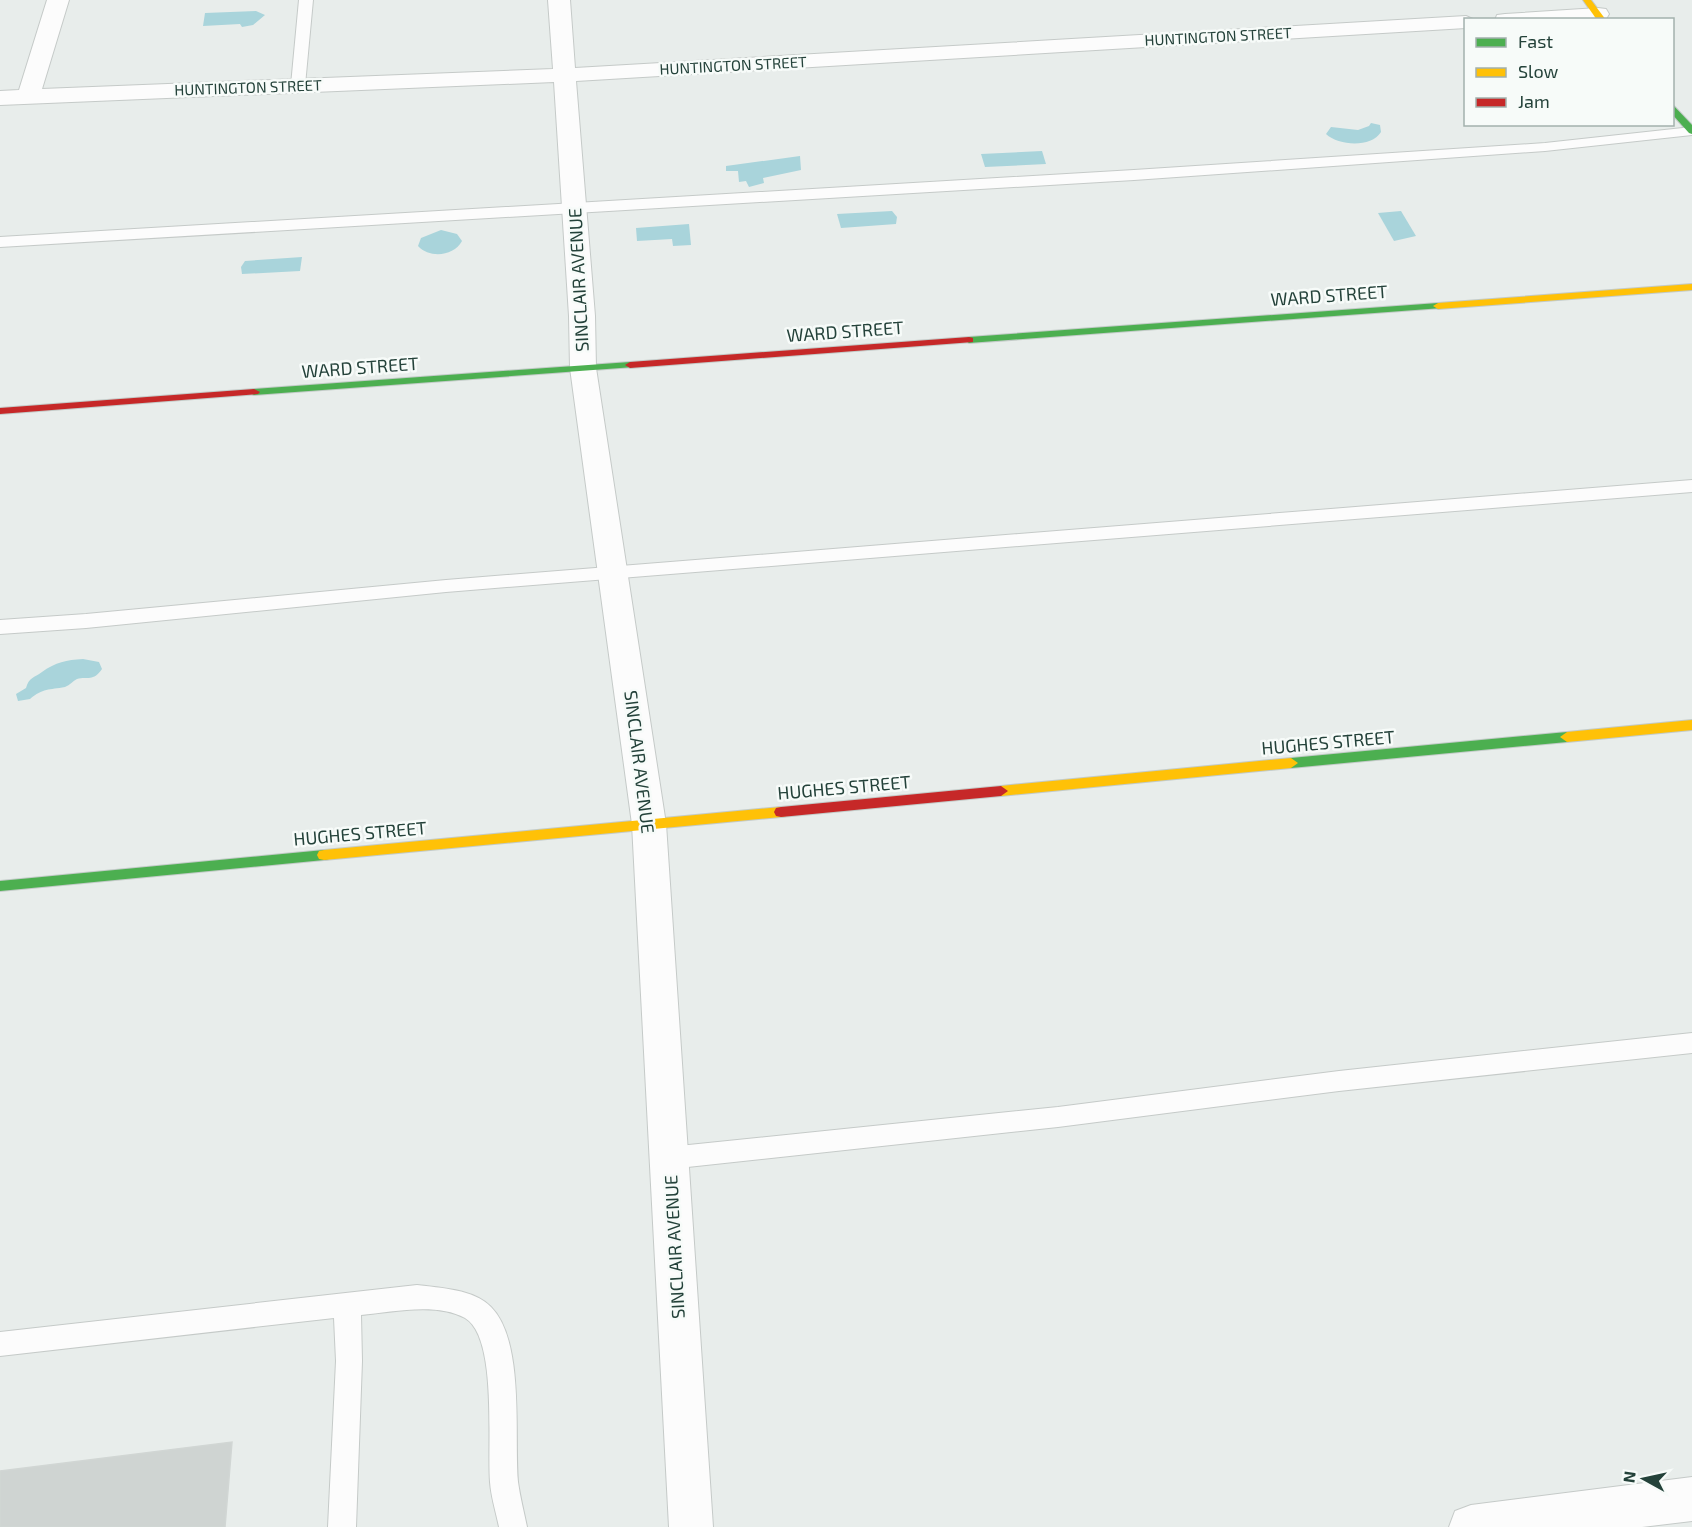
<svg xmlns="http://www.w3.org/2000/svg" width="1692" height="1527" viewBox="0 0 1692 1527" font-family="'Exo 2',sans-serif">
  <rect width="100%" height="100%" fill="#e8edeb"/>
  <!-- water -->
  <g fill="#a9d4db">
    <polygon points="256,11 265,15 253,25 242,27 240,24 203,26 205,13"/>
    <path d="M 1371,123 L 1380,125 L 1381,132 C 1371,148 1339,146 1326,134 L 1331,127 L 1358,130 L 1369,126 Z"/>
    <polygon points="1042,151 1046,164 985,167 981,154"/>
    <polygon points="800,156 801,170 763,178 764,183 749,187 746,181 739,182 738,171 726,171 726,166"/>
    <polygon points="892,211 897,217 896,224 841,228 837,214"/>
    <polygon points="1401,211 1416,236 1394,241 1378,213"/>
    <polygon points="689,224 691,245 673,246 672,239 637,241 636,228"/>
    <path d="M 441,230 L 457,234 L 462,241 C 454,256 430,259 418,246 L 421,238 Z"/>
    <polygon points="302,257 300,271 242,274 241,267 245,261"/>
    <path d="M 83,659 L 99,662 L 102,669 C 93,682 88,676 77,679 C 73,681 70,685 65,687 C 49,690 43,688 30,699 L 18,701 L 16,694 L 26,688 C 29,677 34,678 42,672 C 56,662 66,660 83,659 Z"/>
  </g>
  <!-- building -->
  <polygon fill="#cfd4d2" stroke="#d1d6d4" stroke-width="1.5" points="232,1442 225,1527 0,1527 0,1471"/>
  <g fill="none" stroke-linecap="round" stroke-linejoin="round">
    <defs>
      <g id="lane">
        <polygon points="299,0 313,0 305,85 298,89 291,85"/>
        <polygon points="1692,127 1692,135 1545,151 1134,180 0,247 0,237 1134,170 1545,143"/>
        <polygon points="1692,480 1692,492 446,592 86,628 0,634 0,620 86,614 446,580"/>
        <polygon points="1692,1033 1692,1053 1339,1091 1058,1127 669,1169 660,1166 657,1158 660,1150 669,1147 1058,1107 1339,1071"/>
        <path d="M 417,1285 C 440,1288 474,1289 491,1307 C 525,1341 514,1436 518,1482 C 520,1497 524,1512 527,1527 L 499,1527 C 496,1512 491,1497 490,1482 C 487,1446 498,1337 465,1318 C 437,1302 391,1312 361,1315 L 362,1361 L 356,1527 L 328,1527 L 336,1361 L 334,1318 L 0,1356 L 0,1332 Z"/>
      </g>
      <g id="street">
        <polygon points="47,0 69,0 42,89 553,69 548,0 570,0 575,68 1466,16 1475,20 1466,20 1466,28 576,81 595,316 596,368 666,824 713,1527 669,1527 632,824 570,368 569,316 554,82 0,105 0,91 19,90"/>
        <polygon points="1598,8 1606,9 1609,14 1606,19 1495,20 1497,15 1505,14"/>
        <polygon points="1692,1477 1692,1521 1642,1527 1449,1527 1455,1511 1471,1505"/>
      </g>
      <g id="fast">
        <polygon points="1672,104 1692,125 1692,134 1689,133 1672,114"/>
        <polygon points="1438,303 1442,304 1442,308 969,343 964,340 969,337"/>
        <polygon points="630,362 634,363 634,367 254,395 248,392 254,389"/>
        <polygon points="1567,732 1574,737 1567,742 1291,768 1284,763 1291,758"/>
        <polygon points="324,850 329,851 331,855 329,859 324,860 0,891 0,881"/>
      </g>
      <g id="slow">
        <polygon points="1583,0 1591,0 1606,20 1597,20"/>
        <polygon points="1692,284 1692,290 1438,309 1433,306 1438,303"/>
        <polygon points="1692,720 1692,730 1567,742 1560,737 1567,732"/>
        <polygon points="1291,758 1298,763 1291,768 1001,796 994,791 1001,786"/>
        <polygon points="781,807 786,808 788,812 786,816 781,817 324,860 319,859 317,855 319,851 324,850"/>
      </g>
      <g id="jam">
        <polygon points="969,337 973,338 973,342 630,368 625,365 630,362"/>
        <polygon points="254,389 260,392 258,394 0,414 0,408"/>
        <polygon points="1001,786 1008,791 1001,796 781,817 776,816 774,812 776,808 781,807"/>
      </g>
    </defs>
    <!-- lane casing -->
    <use href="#lane" stroke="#c5cac8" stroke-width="2"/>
    <!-- street casing -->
    <use href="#street" stroke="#c5cac8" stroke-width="2"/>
    <!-- fast casing -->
    <use href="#fast" stroke="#c3cbc8" stroke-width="2"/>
    <!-- slow casing -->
    <use href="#slow" stroke="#c3cbc8" stroke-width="2"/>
    <!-- jam casing -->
    <use href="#jam" stroke="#c3cbc8" stroke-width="2"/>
    <!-- lane -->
    <use href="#lane" fill="#fcfcfc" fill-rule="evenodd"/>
    <!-- street -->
    <use href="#street" fill="#fcfcfc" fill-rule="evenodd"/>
    <!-- fast -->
    <use href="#fast" fill="#4caf50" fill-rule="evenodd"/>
    <!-- slow -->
    <use href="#slow" fill="#ffc107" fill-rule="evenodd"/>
    <!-- jam -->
    <use href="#jam" fill="#c62828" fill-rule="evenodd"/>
  </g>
  <g text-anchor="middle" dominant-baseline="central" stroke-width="5" stroke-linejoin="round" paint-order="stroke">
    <!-- far-street labels -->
    <g font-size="15" fill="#24423a" stroke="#f7fbf9">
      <text transform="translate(1218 36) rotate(-3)">HUNTINGTON STREET</text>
      <text transform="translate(733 65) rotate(-3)">HUNTINGTON STREET</text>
      <text transform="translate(248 87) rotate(-2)">HUNTINGTON STREET</text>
    </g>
    <!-- street labels -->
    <g font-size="18" fill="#24423a" stroke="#f7fbf9">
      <text transform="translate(578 280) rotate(-93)">SINCLAIR AVENUE</text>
      <text transform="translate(1329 295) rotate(-4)">WARD STREET</text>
      <text transform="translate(845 331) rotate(-4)">WARD STREET</text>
      <text transform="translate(360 367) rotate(-4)">WARD STREET</text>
      <text transform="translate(1328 742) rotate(-5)">HUGHES STREET</text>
      <text transform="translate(640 762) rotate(83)">SINCLAIR AVENUE</text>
      <text transform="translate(844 787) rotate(-5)">HUGHES STREET</text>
      <text transform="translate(360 833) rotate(-5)">HUGHES STREET</text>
      <text transform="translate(674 1247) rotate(-93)">SINCLAIR AVENUE</text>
    </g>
  </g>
  <!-- legend -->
  <rect x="1464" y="18" width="210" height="108" fill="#f7fbf9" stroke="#a3b1ad" stroke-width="1.5"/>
  <rect x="1476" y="38" width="30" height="9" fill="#4caf50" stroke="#a3b1ad" stroke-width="1.5"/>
  <text x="1518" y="48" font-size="18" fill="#24423a">Fast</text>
  <rect x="1476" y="68" width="30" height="9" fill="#ffc107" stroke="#a3b1ad" stroke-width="1.5"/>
  <text x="1518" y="78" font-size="18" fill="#24423a">Slow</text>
  <rect x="1476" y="98" width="30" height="9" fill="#c62828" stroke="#a3b1ad" stroke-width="1.5"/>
  <text x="1518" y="108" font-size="18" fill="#24423a">Jam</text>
  <!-- north arrow -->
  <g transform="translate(1644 1479) rotate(278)" stroke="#f7fbf9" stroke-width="4.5" paint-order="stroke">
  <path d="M0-4.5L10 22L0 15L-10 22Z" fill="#24423a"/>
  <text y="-9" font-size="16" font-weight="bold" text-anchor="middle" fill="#24423a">N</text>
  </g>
</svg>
